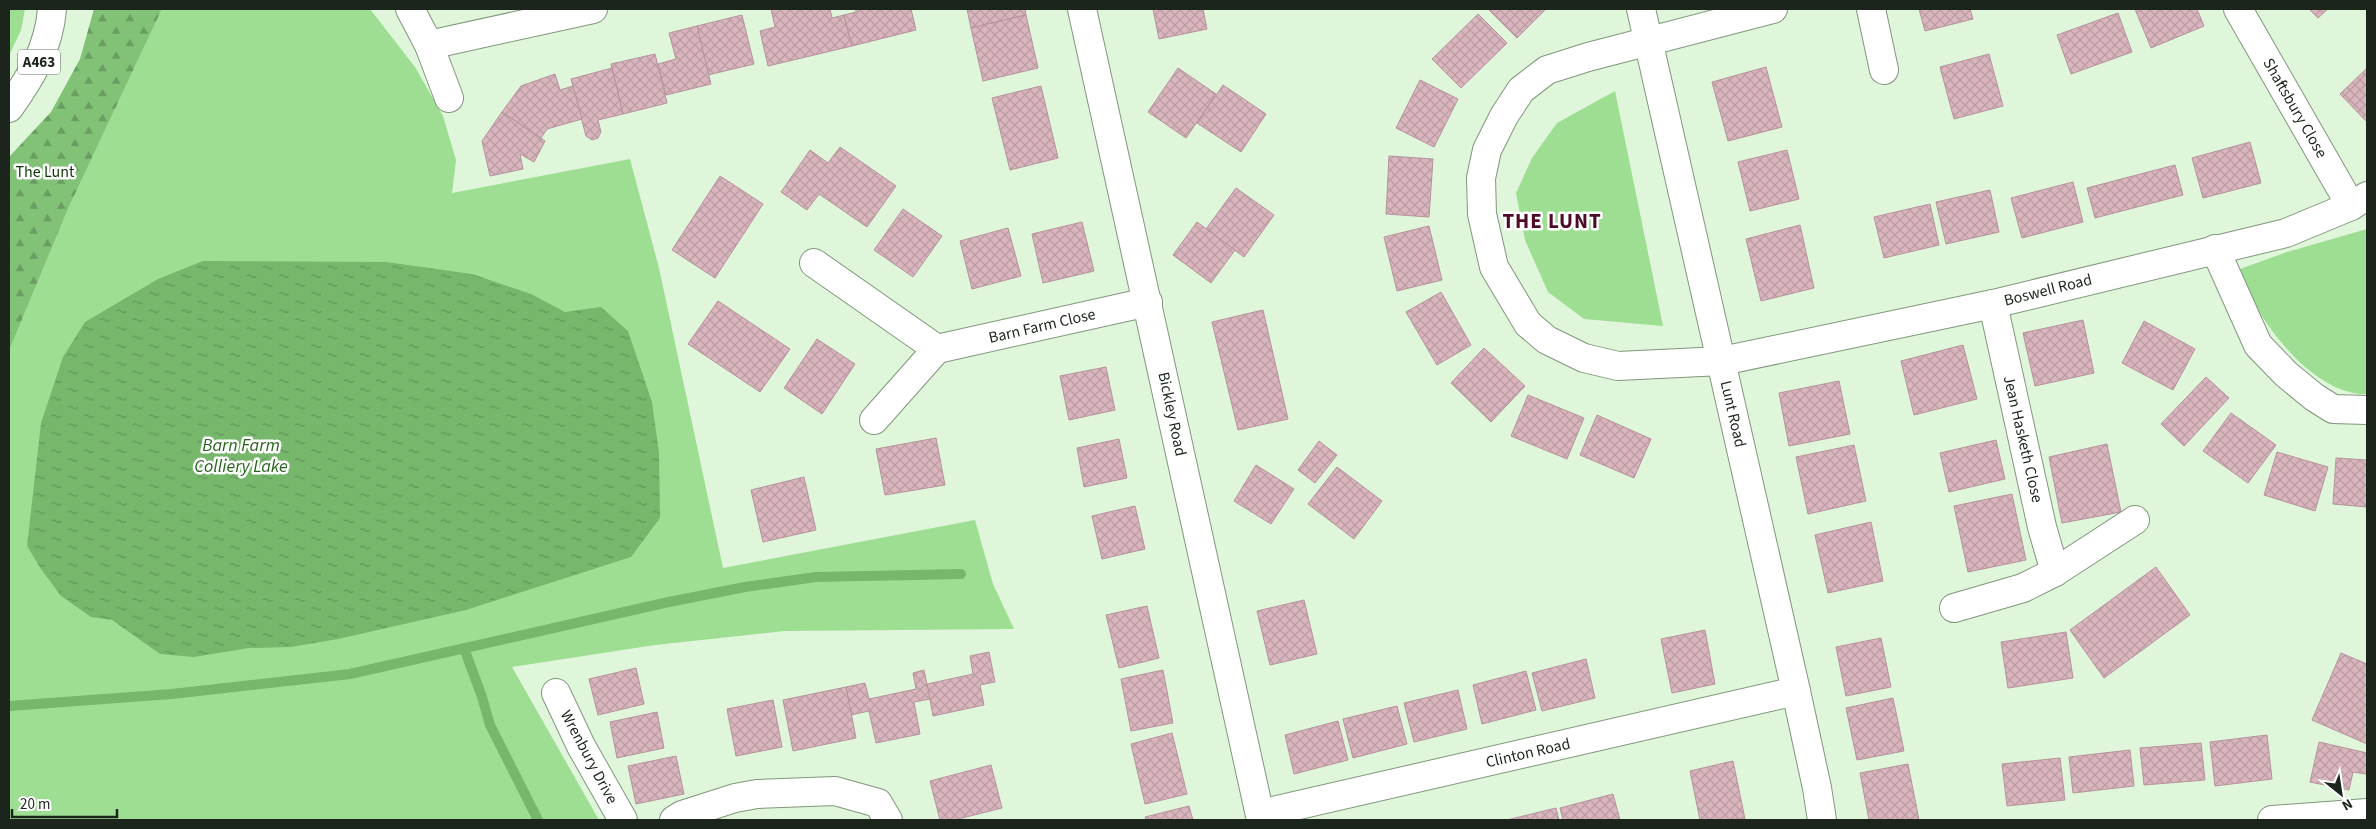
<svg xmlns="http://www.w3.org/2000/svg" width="2376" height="829" viewBox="0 0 2376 829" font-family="'Source Sans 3',sans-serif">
  <defs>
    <pattern id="forest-firs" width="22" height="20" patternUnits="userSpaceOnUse" patternTransform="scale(1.25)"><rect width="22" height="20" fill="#81c277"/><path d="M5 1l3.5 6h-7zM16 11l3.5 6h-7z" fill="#699d61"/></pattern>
    <pattern id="water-ripples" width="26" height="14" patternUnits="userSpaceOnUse" patternTransform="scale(1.25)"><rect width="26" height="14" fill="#77b76c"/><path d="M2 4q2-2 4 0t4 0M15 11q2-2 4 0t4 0" fill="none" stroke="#619558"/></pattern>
    <pattern id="building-cross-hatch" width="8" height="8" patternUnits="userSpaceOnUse" patternTransform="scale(1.25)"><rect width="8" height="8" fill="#dab5be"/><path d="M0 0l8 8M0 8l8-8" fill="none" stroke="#ba9ca3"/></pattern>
  </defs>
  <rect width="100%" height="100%" fill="#dff6da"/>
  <!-- grass -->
  <g fill="#9ede93">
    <polygon points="9,9 25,9 21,30 9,56"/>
    <polygon points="162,9 370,9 415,67 443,116 456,160 452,193 630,159 659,268 723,568 975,520 993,584 1014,629 785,631 655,645 512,667 599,820 9,820 9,351 68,209"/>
    <polygon points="1615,91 1663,326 1584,319 1548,292 1525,240 1516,193 1532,158 1557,123"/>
    <path d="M 2367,229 L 2367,394 C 2313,396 2253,317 2240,269 L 2287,252 Z"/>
  </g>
  <!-- forest -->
  <polygon fill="url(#forest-firs)" points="94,9 162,9 68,209 9,351 9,157 51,112 80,59"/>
  <!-- water -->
  <polygon fill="url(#water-ripples)" points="203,261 386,262 472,274 531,294 565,312 601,307 628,331 652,402 659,453 660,518 631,557 466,610 338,639 291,647 249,648 194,657 160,654 112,620 91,617 61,596 41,569 27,546 41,423 63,357 85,322 158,279"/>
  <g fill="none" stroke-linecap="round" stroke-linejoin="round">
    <!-- stream -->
    <g stroke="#77b76c" stroke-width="10">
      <polyline points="464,648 482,697 490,725 538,820"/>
      <polyline points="9,706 172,694 350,674 664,603 745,587 816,577 961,574"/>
    </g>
  </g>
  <!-- building -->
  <g fill="url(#building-cross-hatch)" stroke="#b6939c">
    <polygon points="771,9 830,9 832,18 844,15 852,46 768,66 760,31 775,27"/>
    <polygon points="856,9 911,9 916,30 852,46 844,15 856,12"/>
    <polygon points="967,9 1025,9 1026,15 971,28"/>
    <polygon points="1153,9 1203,9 1207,29 1159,39"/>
    <polygon points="1488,9 1546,9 1517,38"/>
    <polygon points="1919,9 1970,9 1973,19 1925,31"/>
    <polygon points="2135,9 2197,9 2204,26 2151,48"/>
    <polygon points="2309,9 2328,9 2318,18"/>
    <polygon points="2118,13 2132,52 2071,74 2057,35"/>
    <polygon points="1478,14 1507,43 1461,88 1432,59"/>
    <polygon points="742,15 754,64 708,75 697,26"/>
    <polygon points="1026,15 1038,68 983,81 971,28"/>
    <polygon points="697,26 711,84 666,95 658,64 676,59 669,33"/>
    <polygon points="655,54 667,103 623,114 611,64"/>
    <polygon points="1989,54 2003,106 1954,119 1940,67"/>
    <polygon points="1766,67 1782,127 1728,141 1712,82"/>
    <polygon points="612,68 623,114 598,120 601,132 598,138 592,140 586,136 571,79"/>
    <polygon points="1178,68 1216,94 1186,138 1148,112"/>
    <polygon points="2367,68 2367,122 2340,94"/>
    <polygon points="555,74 560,90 573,86 582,119 547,129 541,138 502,112 521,86"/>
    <polygon points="1420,80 1458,99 1434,147 1396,128"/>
    <polygon points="1223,85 1266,114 1241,152 1197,123"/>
    <polygon points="1041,86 1058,158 1010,170 992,98"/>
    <polygon points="502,112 545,141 534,162 520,154 523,169 490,176 482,141"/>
    <polygon points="2250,142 2261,183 2203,198 2192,158"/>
    <polygon points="840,147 896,186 867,227 819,194 807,210 781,192 810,150 828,163"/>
    <polygon points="1787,150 1799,199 1750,211 1738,162"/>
    <polygon points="1389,156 1433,159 1429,217 1386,214"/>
    <polygon points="2175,165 2183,195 2095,218 2087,188"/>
    <polygon points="720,176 763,204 715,278 672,250"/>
    <polygon points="2073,182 2083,222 2022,238 2011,198"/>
    <polygon points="1236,188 1274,215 1244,257 1206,229"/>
    <polygon points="1990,190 1999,232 1946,244 1936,202"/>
    <polygon points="1930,204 1939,245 1884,258 1874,217"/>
    <polygon points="903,209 942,236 913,277 874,250"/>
    <polygon points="1082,222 1094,271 1043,283 1032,234"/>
    <polygon points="1197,222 1235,250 1211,283 1173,255"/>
    <polygon points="1800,225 1814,288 1761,301 1746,239"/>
    <polygon points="1429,226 1442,280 1397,291 1384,237"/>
    <polygon points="1008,228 1021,276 972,289 960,241"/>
    <polygon points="1441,292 1471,345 1437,365 1406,312"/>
    <polygon points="718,301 790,349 760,392 688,344"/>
    <polygon points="1263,310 1288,419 1238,430 1212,322"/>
    <polygon points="2083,320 2094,373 2035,386 2023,333"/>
    <polygon points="2144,321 2195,349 2173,390 2122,363"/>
    <polygon points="817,339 855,364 822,414 784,388"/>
    <polygon points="1963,345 1977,399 1914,415 1901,361"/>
    <polygon points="1484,348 1525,386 1491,422 1451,383"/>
    <polygon points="1106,367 1115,410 1069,420 1060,376"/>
    <polygon points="2206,377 2229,398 2184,446 2161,424"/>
    <polygon points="1839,381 1850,434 1789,446 1779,393"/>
    <polygon points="1528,395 1584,418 1567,459 1511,436"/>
    <polygon points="2231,413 2276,445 2248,483 2203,451"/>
    <polygon points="1597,415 1651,439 1634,478 1580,455"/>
    <polygon points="936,438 945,485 885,495 876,449"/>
    <polygon points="1119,439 1127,478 1084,487 1077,448"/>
    <polygon points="1996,440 2005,479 1949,492 1940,453"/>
    <polygon points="1319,441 1337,455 1315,483 1298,470"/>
    <polygon points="2107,444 2121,512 2062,523 2049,457"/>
    <polygon points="1854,445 1866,501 1808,514 1796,457"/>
    <polygon points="2277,452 2328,467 2315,511 2264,495"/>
    <polygon points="2336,458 2367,460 2367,507 2333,504"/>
    <polygon points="1256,465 1294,489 1271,524 1234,501"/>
    <polygon points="1337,467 1382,501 1354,539 1308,504"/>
    <polygon points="804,477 816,530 763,542 751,490"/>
    <polygon points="2012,494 2026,560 1968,572 1954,506"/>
    <polygon points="1135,506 1145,549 1102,559 1092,516"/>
    <polygon points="1871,522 1883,581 1828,593 1815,535"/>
    <polygon points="2156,567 2190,615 2104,678 2070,630"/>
    <polygon points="1304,600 1317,654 1270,665 1257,611"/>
    <polygon points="1147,606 1159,658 1119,668 1106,615"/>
    <polygon points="1705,630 1715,684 1672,693 1661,639"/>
    <polygon points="2066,632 2073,678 2008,688 2001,642"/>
    <polygon points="1881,638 1891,687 1846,696 1836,647"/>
    <polygon points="989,652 995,682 980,685 984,705 933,716 927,684 973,674 970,656"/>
    <polygon points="2341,653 2367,664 2367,744 2312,720"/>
    <polygon points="1586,659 1595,698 1542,711 1532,673"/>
    <polygon points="636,668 644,704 598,715 589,679"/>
    <polygon points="924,670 930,699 914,702 920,734 876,743 869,711 851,715 846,687 865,683 869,699 916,689 913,673"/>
    <polygon points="1163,670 1173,723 1131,731 1121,679"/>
    <polygon points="1526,671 1536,710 1482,724 1473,685"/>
    <polygon points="846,687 856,738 793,751 783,700"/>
    <polygon points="1458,690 1467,729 1414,742 1404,703"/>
    <polygon points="1893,698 1904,751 1857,760 1846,708"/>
    <polygon points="773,700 782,747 736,756 727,709"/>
    <polygon points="1397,706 1407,744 1353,758 1343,719"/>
    <polygon points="657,712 664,748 617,758 610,722"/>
    <polygon points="1338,721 1348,760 1294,774 1285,735"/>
    <polygon points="1172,733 1187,794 1145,804 1131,744"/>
    <polygon points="2267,735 2272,779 2215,786 2210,742"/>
    <polygon points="2319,742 2367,753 2366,774 2353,772 2349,790 2310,782"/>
    <polygon points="2201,743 2205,780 2144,785 2140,748"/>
    <polygon points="2130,750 2134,786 2073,793 2069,757"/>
    <polygon points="676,756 684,794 636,804 628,766"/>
    <polygon points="2060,758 2065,800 2007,806 2002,764"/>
    <polygon points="1733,761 1745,819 1700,820 1690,771"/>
    <polygon points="1908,764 1919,820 1869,820 1860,773"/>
    <polygon points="991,765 1002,808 954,820 940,820 930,781"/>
    <polygon points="1613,794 1620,820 1563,820 1560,808"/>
    <polygon points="1189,806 1193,820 1146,820 1145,817"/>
    <polygon points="1556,808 1559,820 1507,820"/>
  </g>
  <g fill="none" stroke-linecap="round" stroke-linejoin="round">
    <defs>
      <g id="minor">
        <polyline points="410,9 429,45"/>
        <polyline points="1082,9 1261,820"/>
        <polyline points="1641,9 1796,691 1817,788 1822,820"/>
        <polyline points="1773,9 1588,57 1547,70 1521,90 1504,116 1487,150 1481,178 1482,214 1494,267 1528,324 1547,340 1584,358 1618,366 1722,361 1993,304 2286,233 2351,206 2367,196"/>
        <polyline points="1871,9 1884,70"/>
        <polyline points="2238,9 2351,206"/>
        <polyline points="449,98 429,45 593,9"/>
        <polyline points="2215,249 2258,345 2286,374 2314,397 2333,409 2367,410"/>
        <polyline points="814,263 937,349 1148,302"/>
        <polyline points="1993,304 2042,527 2055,572"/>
        <polyline points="874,420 937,349"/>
        <polyline points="1954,608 2023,588 2055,572 2135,520"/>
        <polyline points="556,693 581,746 623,820"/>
        <polyline points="1260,814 1796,691"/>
        <polyline points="674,820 682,815 735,798 757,794 835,791 878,803 888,820"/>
        <polyline points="2272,820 2367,813"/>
      </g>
      <path id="trunk" d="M 9,108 C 31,77 49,48 52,9"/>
    </defs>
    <!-- minor casing -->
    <use href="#minor" stroke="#81977d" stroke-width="30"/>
    <!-- trunk casing -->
    <use href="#trunk" stroke="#81977d" stroke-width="30"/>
    <!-- minor -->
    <use href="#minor" stroke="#fff" stroke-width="28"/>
    <!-- trunk -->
    <use href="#trunk" stroke="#fff" stroke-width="28"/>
  </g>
  <g text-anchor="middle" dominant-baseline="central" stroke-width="5" stroke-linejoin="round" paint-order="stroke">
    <!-- shield labels -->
    <rect fill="#fff" stroke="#60665f" stroke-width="1" x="18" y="49.5" width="42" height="25" rx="4"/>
    <g font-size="15" font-weight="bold" fill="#1c251b">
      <text x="39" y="62">A463</text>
    </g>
    <!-- street labels -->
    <g font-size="16" fill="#1c251b" stroke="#fff">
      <text transform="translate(2295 108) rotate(60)">Shaftsbury Close</text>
      <text transform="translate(2048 290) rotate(-14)">Boswell Road</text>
      <text transform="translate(1042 326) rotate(-13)">Barn Farm Close</text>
      <text transform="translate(1172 414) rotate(78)">Bickley Road</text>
      <text transform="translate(1733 414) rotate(77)">Lunt Road</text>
      <text transform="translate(2023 439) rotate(77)">Jean Hasketh Close</text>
      <text transform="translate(1528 753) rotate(-13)">Clinton Road</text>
      <text transform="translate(589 757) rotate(62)">Wrenbury Drive</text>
    </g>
    <!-- park labels -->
    <g font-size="16" fill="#0b3804" stroke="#fff">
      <text x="45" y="172">The Lunt</text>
    </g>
    <!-- water labels -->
    <g font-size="18" font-style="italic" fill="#27651c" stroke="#fff">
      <text x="241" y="445">Barn Farm<tspan x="241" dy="21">Colliery Lake</tspan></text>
    </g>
    <!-- district labels -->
    <g font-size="21" font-weight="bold" letter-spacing="1" fill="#4e0b27" stroke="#fff">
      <text x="1552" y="221">THE LUNT</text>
    </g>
  </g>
  <!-- border -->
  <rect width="2376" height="829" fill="none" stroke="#1c251b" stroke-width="20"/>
  <!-- north arrow -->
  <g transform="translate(2341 794) rotate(150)" stroke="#ffffff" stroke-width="4" paint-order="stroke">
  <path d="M0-4L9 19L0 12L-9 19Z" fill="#1c251b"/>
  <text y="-8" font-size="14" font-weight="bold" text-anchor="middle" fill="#1c251b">N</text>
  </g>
  <!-- scale -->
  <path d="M12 809v8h105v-8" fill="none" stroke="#1c251b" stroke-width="2.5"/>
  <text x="20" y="809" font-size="15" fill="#1c251b" stroke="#ffffff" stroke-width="4" paint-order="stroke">20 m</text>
</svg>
